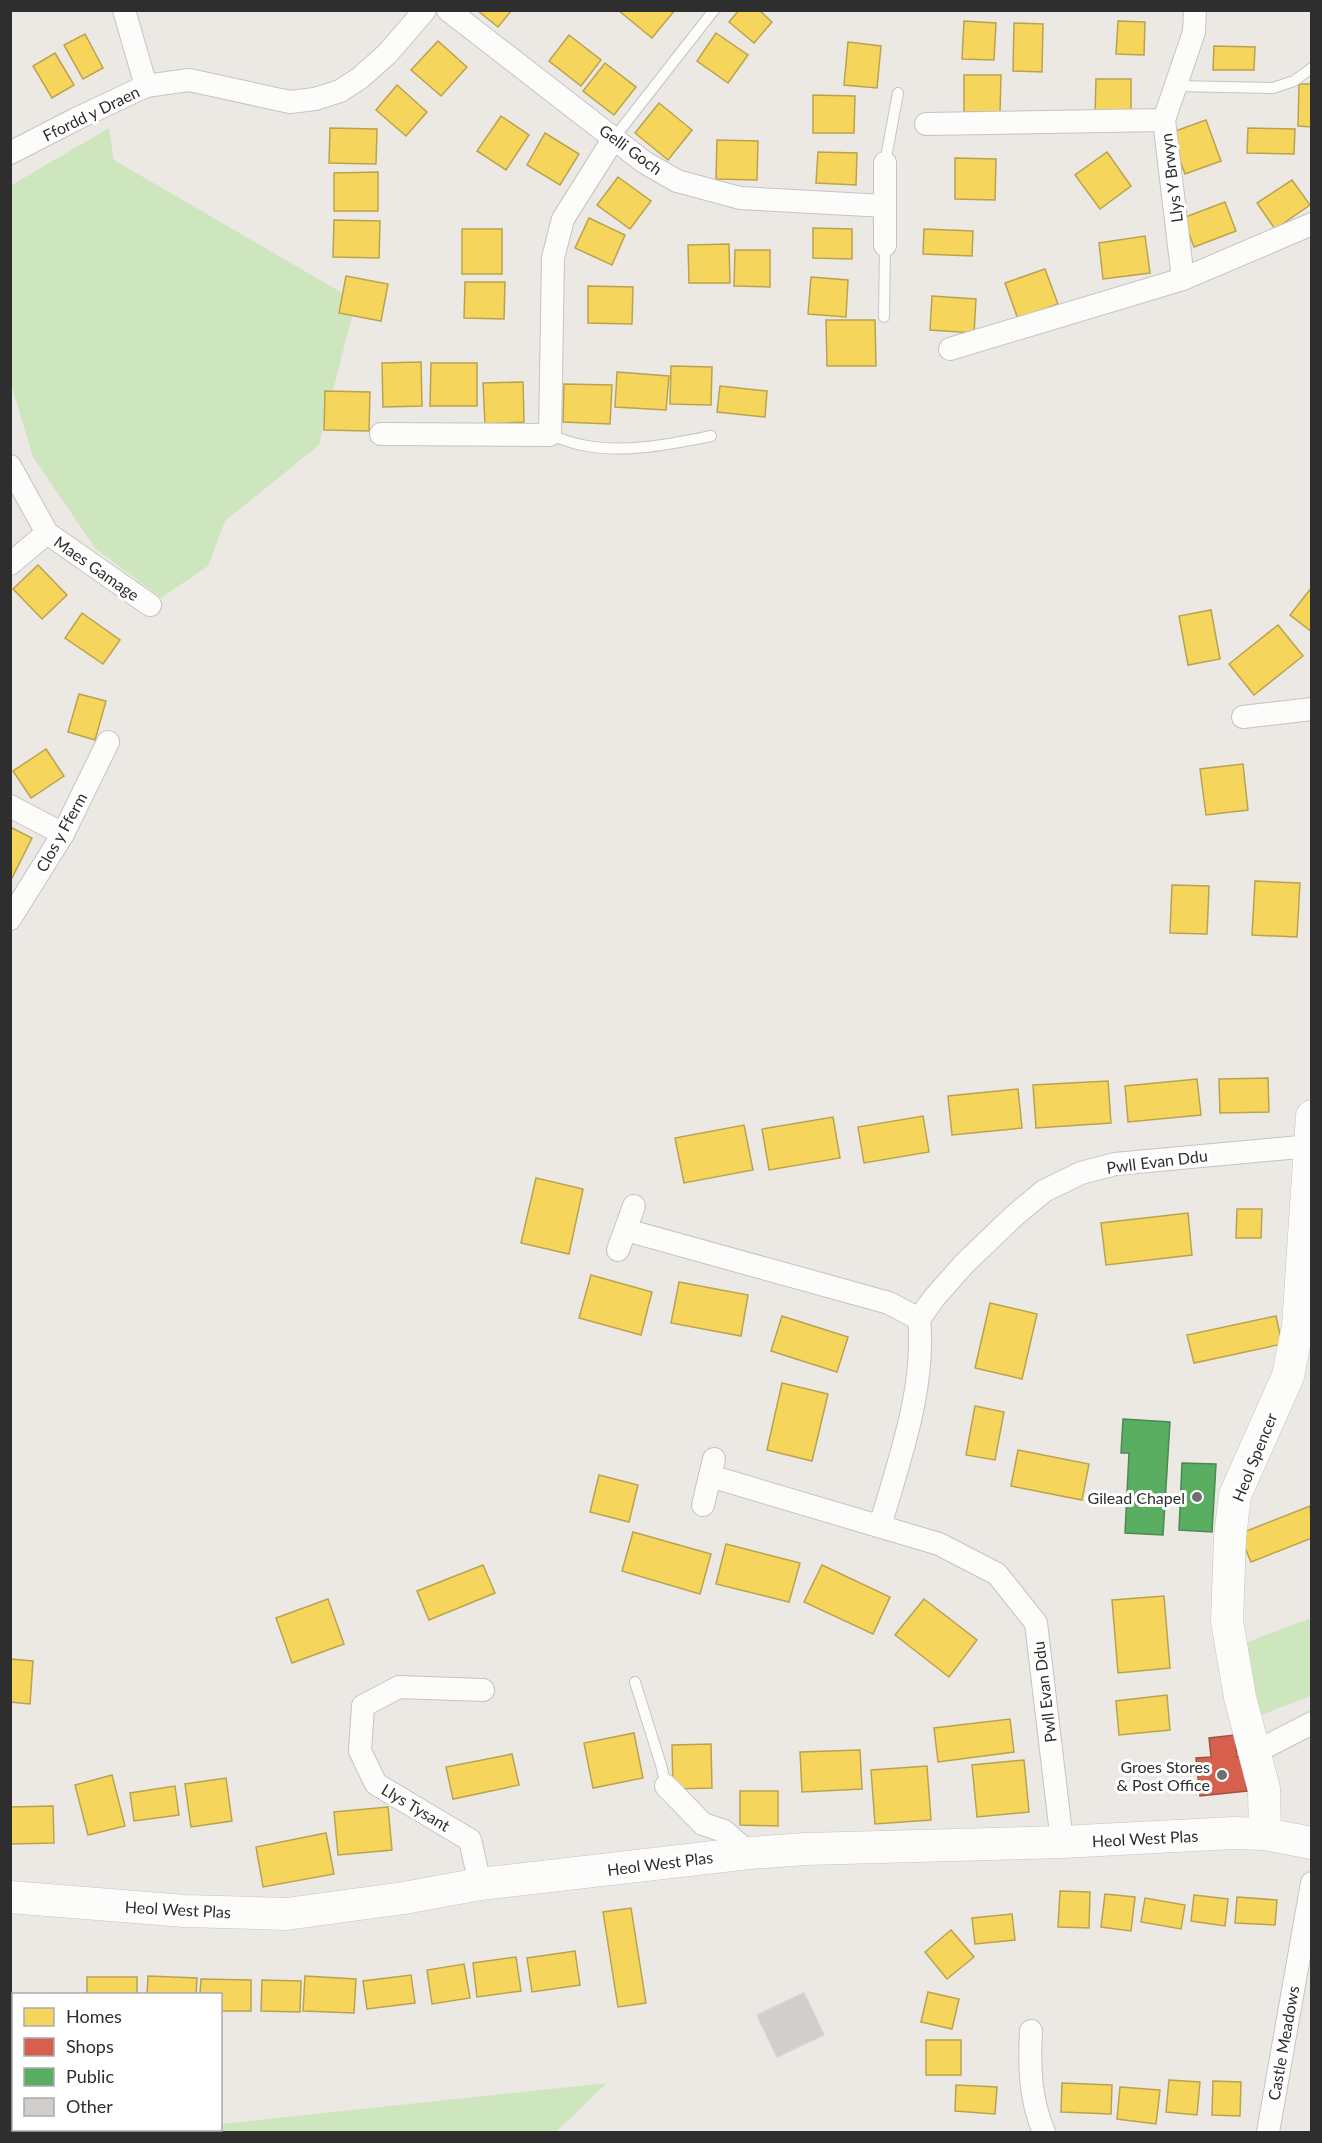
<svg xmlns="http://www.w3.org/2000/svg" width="1322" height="2143" viewBox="0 0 1322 2143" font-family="Lato,sans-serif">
  <rect width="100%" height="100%" fill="#ece8e4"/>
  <!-- green -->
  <g fill="#cee6be">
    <polygon points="109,128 114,160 356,301 319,445 225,521 208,566 161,598 95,548 33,457 11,384 10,186"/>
    <polygon points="1311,1618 1311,1696 1259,1716 1232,1648"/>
    <polygon points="11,2030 14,2041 14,2130 39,2130 40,2132 11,2132"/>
    <polygon points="607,2083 556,2132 139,2132 168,2130 220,2130 221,2124"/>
  </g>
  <!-- homes -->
  <g fill="#f6d55c" stroke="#baa34e" stroke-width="1.5">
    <polygon points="477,10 512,10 498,27"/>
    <polygon points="618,10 675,10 652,38"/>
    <polygon points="739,10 759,10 772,22 754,43 729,22"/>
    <polygon points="964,21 996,23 994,60 962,59"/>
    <polygon points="1118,21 1145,22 1144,55 1116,54"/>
    <polygon points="1014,23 1043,24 1042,72 1013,71"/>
    <polygon points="716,33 748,55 728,83 697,61"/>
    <polygon points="85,34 103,68 83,79 64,45"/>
    <polygon points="569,35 601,60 581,86 549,61"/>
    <polygon points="438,41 467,67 441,96 411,70"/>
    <polygon points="848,42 881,46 877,88 844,85"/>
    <polygon points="1214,46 1255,47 1254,70 1213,70"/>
    <polygon points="55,53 74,85 52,98 33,66"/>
    <polygon points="605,63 636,87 614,115 583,91"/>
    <polygon points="964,75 1001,75 1000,112 964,112"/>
    <polygon points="1096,79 1131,79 1131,114 1095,114"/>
    <polygon points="1299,84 1312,84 1312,127 1298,126"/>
    <polygon points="397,85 427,112 406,136 376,110"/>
    <polygon points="813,95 855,96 854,133 813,133"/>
    <polygon points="659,103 692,130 668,160 635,133"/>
    <polygon points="501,116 529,135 506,170 477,151"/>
    <polygon points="1206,120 1221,161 1185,174 1170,133"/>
    <polygon points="330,128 377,129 376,164 329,163"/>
    <polygon points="1248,128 1295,129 1294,154 1247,153"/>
    <polygon points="545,133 579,154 560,185 527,165"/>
    <polygon points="717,140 758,141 757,180 716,179"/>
    <polygon points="818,152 857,153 856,185 816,183"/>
    <polygon points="1107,152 1131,186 1100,209 1075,175"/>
    <polygon points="955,158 996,159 995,200 955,199"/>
    <polygon points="378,172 378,211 334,211 334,173"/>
    <polygon points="618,177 651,201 630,229 597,205"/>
    <polygon points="1292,180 1310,205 1275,229 1257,203"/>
    <polygon points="1225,202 1236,231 1194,247 1183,218"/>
    <polygon points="589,218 625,235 612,265 575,248"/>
    <polygon points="334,220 380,221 379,258 333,257"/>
    <polygon points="813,228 852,229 852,259 813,258"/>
    <rect x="462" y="229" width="40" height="45"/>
    <polygon points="924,229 973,231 972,256 923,254"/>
    <polygon points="1145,236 1150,273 1103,279 1099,243"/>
    <polygon points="729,244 730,283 689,283 688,245"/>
    <polygon points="735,250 770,250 770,287 734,286"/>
    <polygon points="1045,269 1058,304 1018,319 1005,283"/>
    <polygon points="346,276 388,284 381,321 339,313"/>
    <polygon points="811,277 848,280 846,317 808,314"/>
    <polygon points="465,282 505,282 504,319 464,318"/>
    <polygon points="588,286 633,287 632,324 588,323"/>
    <polygon points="932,296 976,299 974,333 930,330"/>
    <polygon points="826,320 875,320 876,366 827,366"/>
    <polygon points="421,362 422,406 383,407 382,363"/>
    <polygon points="431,363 477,363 477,406 430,406"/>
    <polygon points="671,366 712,367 711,405 670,404"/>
    <polygon points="617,372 669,376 666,410 615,407"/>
    <polygon points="523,382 524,422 485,424 483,383"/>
    <polygon points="564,384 612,385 610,424 563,422"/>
    <polygon points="720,386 767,391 765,417 717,412"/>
    <polygon points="325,391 370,392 369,431 324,430"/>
    <polygon points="38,565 67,595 42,619 13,589"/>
    <polygon points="1312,587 1312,632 1290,615"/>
    <polygon points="1211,610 1220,659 1188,665 1179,616"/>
    <polygon points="82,613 120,640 103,664 65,638"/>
    <polygon points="1278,625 1303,656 1254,695 1229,664"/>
    <polygon points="79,694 106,701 95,740 68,732"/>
    <polygon points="46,749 64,776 31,798 13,771"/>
    <polygon points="1243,764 1248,810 1206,815 1200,769"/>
    <polygon points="10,827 32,838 12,878 10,878"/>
    <polygon points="1255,881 1300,883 1297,937 1252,935"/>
    <polygon points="1172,885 1209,886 1207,934 1170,933"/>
    <polygon points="1268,1078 1269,1112 1220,1113 1219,1079"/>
    <polygon points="1197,1079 1201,1115 1128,1122 1125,1086"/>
    <polygon points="1108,1081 1111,1123 1036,1128 1033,1085"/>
    <polygon points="1018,1089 1022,1128 952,1135 948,1096"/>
    <polygon points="923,1116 929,1152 864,1163 858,1127"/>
    <polygon points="833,1117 840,1158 769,1170 762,1129"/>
    <polygon points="744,1125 753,1170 684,1183 675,1138"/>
    <polygon points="536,1178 583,1189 569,1254 521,1243"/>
    <polygon points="1237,1209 1262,1209 1261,1238 1236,1238"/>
    <polygon points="1188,1213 1192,1255 1106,1265 1101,1223"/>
    <polygon points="591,1275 652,1292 641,1335 579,1318"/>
    <polygon points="679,1282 748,1295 741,1336 671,1323"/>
    <polygon points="990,1303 1037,1314 1022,1379 975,1368"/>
    <polygon points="782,1316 848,1337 837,1372 771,1351"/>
    <polygon points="1276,1316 1282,1344 1194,1363 1187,1335"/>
    <polygon points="782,1383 828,1394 812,1461 767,1450"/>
    <polygon points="975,1406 1004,1412 995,1460 966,1455"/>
    <polygon points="1018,1450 1089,1464 1082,1500 1011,1486"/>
    <polygon points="599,1475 638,1485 629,1522 590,1512"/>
    <polygon points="1310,1506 1312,1538 1251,1562 1239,1534"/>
    <polygon points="633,1532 711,1554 700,1594 622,1571"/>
    <polygon points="726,1544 800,1563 789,1602 716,1584"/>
    <polygon points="483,1565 495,1593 429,1620 417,1591"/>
    <polygon points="822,1565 890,1597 873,1634 804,1602"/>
    <polygon points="1164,1596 1170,1668 1118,1673 1112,1600"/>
    <polygon points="328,1599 344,1644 292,1663 276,1618"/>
    <polygon points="924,1599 977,1640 949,1677 895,1635"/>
    <polygon points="10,1659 33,1661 30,1704 10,1702"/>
    <polygon points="1167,1695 1170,1730 1119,1735 1116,1701"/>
    <polygon points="1010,1719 1014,1752 938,1762 934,1728"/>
    <polygon points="634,1733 643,1778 593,1788 584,1743"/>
    <polygon points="711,1744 712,1788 673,1789 672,1745"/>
    <polygon points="860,1750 862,1789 802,1792 800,1752"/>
    <polygon points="512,1754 519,1785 453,1799 446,1767"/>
    <polygon points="1024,1760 1029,1812 977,1817 972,1765"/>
    <polygon points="927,1766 931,1820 875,1824 871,1770"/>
    <polygon points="112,1775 125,1826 88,1835 75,1785"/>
    <polygon points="226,1778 232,1821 191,1827 185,1784"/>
    <polygon points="175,1786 179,1815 134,1821 130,1793"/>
    <polygon points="740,1791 778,1791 778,1826 740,1825"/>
    <polygon points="53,1806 54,1843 10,1844 10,1807"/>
    <polygon points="388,1807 392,1850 338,1855 334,1812"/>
    <polygon points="326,1833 334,1874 263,1887 256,1847"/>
    <polygon points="1060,1891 1090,1892 1089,1928 1058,1927"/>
    <polygon points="1105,1894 1135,1897 1131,1931 1101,1927"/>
    <polygon points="1194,1895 1228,1899 1225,1926 1191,1921"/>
    <polygon points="1237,1897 1277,1900 1275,1925 1235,1923"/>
    <polygon points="1145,1898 1185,1905 1181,1929 1141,1922"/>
    <polygon points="631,1908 646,2003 618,2007 603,1912"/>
    <polygon points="1012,1914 1015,1940 975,1944 972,1918"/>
    <polygon points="951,1930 974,1957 947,1979 925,1952"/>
    <polygon points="575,1951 580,1985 532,1992 527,1958"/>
    <polygon points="516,1957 521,1991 477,1997 473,1963"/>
    <polygon points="464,1964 470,1998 432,2004 427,1970"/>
    <polygon points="411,1975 415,2003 367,2009 363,1981"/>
    <polygon points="148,1976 197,1978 196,1994 147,1994"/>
    <polygon points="305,1976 356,1979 354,2013 303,2011"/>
    <rect x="87" y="1977" width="50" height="17"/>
    <polygon points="201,1979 251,1980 251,2011 220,2011 220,1994 200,1994"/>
    <polygon points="262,1980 301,1981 300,2012 261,2011"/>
    <polygon points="928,1992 959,1999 952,2029 921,2022"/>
    <rect x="926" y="2040" width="35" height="35"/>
    <polygon points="1169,2080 1200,2082 1197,2115 1166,2112"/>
    <polygon points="1213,2081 1241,2082 1240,2116 1212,2115"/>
    <polygon points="1062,2083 1112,2085 1111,2114 1061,2112"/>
    <polygon points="956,2085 997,2087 995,2114 955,2111"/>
    <polygon points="1120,2087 1160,2090 1156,2124 1117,2119"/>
  </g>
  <!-- shops -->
  <polygon fill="#d6604d" stroke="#a45144" stroke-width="1.5" points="1235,1735 1237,1757 1244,1756 1247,1791 1200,1796 1196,1758 1211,1757 1209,1738"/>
  <!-- public -->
  <g fill="#5aae61" stroke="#4d8852" stroke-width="1.5">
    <polygon points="1123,1419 1170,1422 1163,1535 1125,1533 1129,1453 1121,1453"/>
    <polygon points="1182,1463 1216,1464 1212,1532 1179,1530"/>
  </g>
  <!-- building -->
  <polygon fill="#d1cecb" stroke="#d7d4d0" stroke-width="1.5" points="804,1993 824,2035 777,2057 757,2015"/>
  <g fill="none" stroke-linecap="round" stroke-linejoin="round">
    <defs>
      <g id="lane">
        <polyline points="1176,86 1273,88 1294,81 1312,68"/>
        <polyline points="614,138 714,10"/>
        <polyline points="885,163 898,93"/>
        <polyline points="884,317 885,245"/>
        <path d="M 550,435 C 561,439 571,443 582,445 C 624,454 670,444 711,436"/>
        <polyline points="635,1682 661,1765 666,1786"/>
      </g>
      <g id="street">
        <polyline points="124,10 146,86"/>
        <polyline points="448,10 644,162 677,181 740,198 885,206"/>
        <polyline points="926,124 1164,120"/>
        <polyline points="10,153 76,119 146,86 189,80 290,102 315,99 340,91 360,78 388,53 425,10"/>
        <polyline points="885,163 885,245"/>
        <polyline points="1183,279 1164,120 1194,32 1195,10"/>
        <polyline points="950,349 1183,279 1312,224"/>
        <polyline points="381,434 550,435 553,258 563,219 614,138"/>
        <polyline points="10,466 47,533 150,605"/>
        <polyline points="10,564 47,533"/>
        <polyline points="1243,717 1312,709"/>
        <polyline points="10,806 63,834"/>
        <polyline points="10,919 63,834 108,742"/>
        <path d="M 626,1230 L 889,1303 L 919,1319 C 926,1387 899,1461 880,1526"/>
        <polyline points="618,1250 634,1206"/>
        <polyline points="919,1319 934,1298 964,1264 1014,1216 1044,1191 1081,1173 1115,1164 1310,1146"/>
        <polyline points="710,1476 939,1544 997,1574 1036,1623 1062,1842"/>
        <polyline points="703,1505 714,1459"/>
        <polyline points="1254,1753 1312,1723"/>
        <polyline points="666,1786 703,1824 724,1831 749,1853"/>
        <polyline points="480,1884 470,1840 376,1784 360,1751 363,1706 399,1687 483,1690"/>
        <path d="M 1031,2031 C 1029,2065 1030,2100 1044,2132"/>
        <polyline points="1268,2132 1312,1883"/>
      </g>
      <g id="secondary">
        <polyline points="1265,1834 1264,1789 1240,1697 1227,1621 1230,1537 1235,1495 1288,1376 1298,1326 1312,1116"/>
        <polyline points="10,1897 185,1911 286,1914 404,1898 480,1884 749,1853 806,1849 1062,1842 1233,1833 1265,1834 1312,1843"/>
      </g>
    </defs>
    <!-- lane casing -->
    <use href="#lane" stroke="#c5c4c5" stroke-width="12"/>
    <!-- street casing -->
    <use href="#street" stroke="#c5c4c5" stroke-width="24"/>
    <!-- secondary casing -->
    <use href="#secondary" stroke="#c5c4c5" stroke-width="33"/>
    <!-- lane -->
    <use href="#lane" stroke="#fcfcfb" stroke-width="10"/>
    <!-- street -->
    <use href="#street" stroke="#fcfcfb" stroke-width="22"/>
    <!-- secondary -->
    <use href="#secondary" stroke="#fcfcfb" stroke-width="32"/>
  </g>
  <!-- markers -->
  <g fill="#706f6e" stroke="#fff" stroke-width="2">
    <circle cx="1197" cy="1497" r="6"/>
    <circle cx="1222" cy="1775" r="6"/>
  </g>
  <g text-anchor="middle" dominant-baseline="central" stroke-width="6" stroke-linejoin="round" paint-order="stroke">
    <!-- street labels -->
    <g font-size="16" fill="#2e2e2e" stroke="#fff">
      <text transform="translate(91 113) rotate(-26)">Ffordd y Draen</text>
      <text transform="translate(631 149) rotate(36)">Gelli Goch</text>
      <text transform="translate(1171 178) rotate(-97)">Llys Y Brwyn</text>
      <text transform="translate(97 568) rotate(35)">Maes Gamage</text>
      <text transform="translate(61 832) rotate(-61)">Clos y Fferm</text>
      <text transform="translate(1157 1161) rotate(-7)">Pwll Evan Ddu</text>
      <text transform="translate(1254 1457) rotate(-68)">Heol Spencer</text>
      <text transform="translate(1044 1692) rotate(-97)">Pwll Evan Ddu</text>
      <text transform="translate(416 1807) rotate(31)">Llys Tysant</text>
      <text transform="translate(1145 1838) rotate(-3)">Heol West Plas</text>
      <text transform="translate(660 1863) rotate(-7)">Heol West Plas</text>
      <text transform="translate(178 1909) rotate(3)">Heol West Plas</text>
      <text transform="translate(1283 2043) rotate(-80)">Castle Meadows</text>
    </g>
    <!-- poi labels -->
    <g font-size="16" fill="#2e2e2e" stroke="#fff" text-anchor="end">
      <text x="1185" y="1497">Gilead Chapel</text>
      <text x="1210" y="1766">Groes Stores<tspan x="1210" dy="18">&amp; Post Office</tspan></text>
    </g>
  </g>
  <!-- border -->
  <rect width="1322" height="2143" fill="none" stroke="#2e2e2e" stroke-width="24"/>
  <!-- legend -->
  <rect x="12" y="1993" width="210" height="138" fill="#ffffff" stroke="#ababab" stroke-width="1.5"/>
  <rect x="24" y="2008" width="30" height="18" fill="#f6d55c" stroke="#ababab" stroke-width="1.5"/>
  <text x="66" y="2023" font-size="18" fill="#2e2e2e">Homes</text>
  <rect x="24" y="2038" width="30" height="18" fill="#d6604d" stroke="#ababab" stroke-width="1.5"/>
  <text x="66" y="2053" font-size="18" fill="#2e2e2e">Shops</text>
  <rect x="24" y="2068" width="30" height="18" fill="#5aae61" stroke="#ababab" stroke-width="1.5"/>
  <text x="66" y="2083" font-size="18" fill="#2e2e2e">Public</text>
  <rect x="24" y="2098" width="30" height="18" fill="#d1cecb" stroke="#ababab" stroke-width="1.5"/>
  <text x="66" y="2113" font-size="18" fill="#2e2e2e">Other</text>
</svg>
